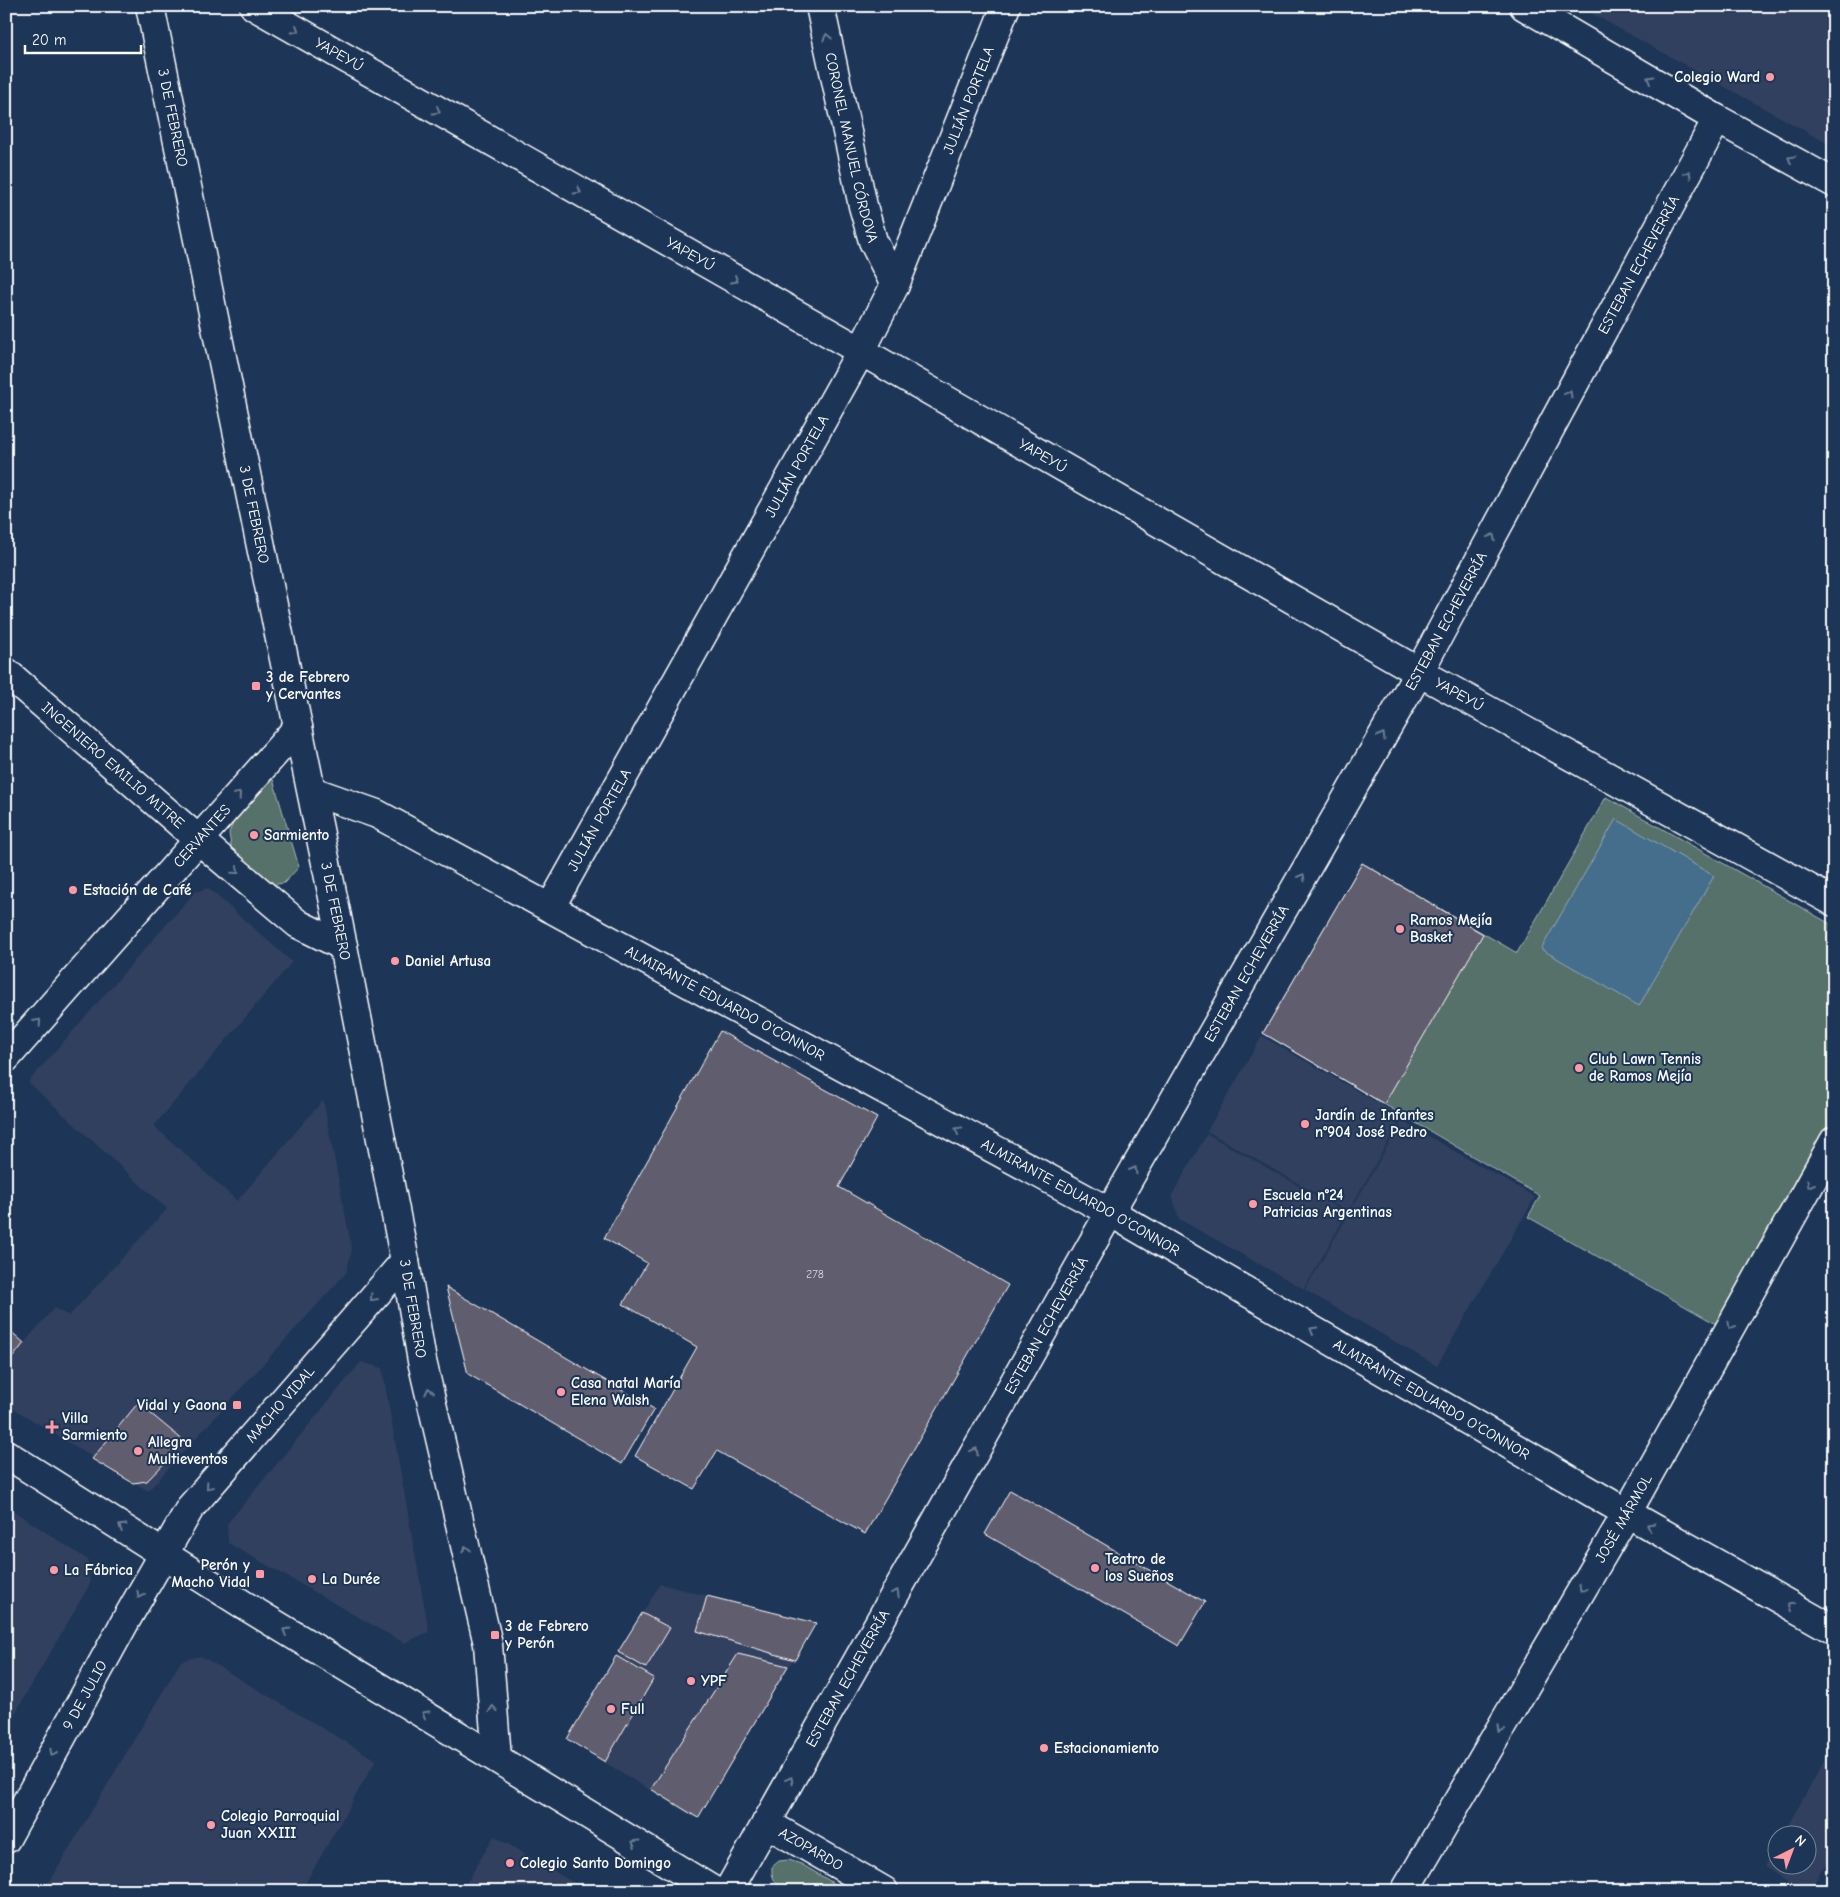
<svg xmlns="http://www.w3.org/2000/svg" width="1840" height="1897" viewBox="0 0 1840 1897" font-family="'Comic Neue',sans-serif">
  <rect width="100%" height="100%" fill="#1d3557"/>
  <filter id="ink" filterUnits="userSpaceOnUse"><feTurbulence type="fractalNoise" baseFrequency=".02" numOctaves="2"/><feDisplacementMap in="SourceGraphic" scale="10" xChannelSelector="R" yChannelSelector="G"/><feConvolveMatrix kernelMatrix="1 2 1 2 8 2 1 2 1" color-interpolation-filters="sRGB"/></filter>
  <g filter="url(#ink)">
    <!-- built -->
    <g fill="#31415e">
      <polygon points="1578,6 1834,6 1834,147"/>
      <polygon points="208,888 292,962 154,1126 237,1201 323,1100 352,1249 346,1273 148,1491 6,1404 6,1327 24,1343 54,1308 69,1316 167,1209 28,1082 195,892"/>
      <polygon points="1262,1036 1402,1117 1348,1212 1207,1131"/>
      <polygon points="1402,1121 1535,1197 1437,1366 1305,1290"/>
      <polygon points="1207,1134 1347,1213 1304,1289 1179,1219 1172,1195"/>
      <polygon points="361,1362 382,1368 429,1632 404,1643 228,1543 227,1524"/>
      <polygon points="6,1506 88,1560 90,1584 6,1729"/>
      <polygon points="660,1584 816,1623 695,1818 567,1739"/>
      <polygon points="201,1656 376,1760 301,1891 44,1891 181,1661"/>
      <polygon points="1834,1744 1834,1850 1811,1891 1806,1891 1764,1867 1777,1844 1778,1864 1808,1864 1808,1834 1783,1834"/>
      <polygon points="494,1836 588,1891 462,1891"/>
    </g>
    <!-- green -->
    <g fill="#566f6b" stroke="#aab7b5">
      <polygon points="272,776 299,867 284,883 270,885 232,852 229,833 236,816"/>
      <polygon points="1606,797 1834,926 1834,1123 1716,1324 1528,1217 1540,1196 1263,1033 1362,863 1517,953"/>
      <path d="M 789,1860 L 801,1864 L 847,1891 L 784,1891 C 776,1883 771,1879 772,1867 L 779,1861 Z"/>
    </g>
    <!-- water -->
    <polygon fill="#456e8c" stroke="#8fa8ba" points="1616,819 1714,876 1639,1006 1541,949"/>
    <!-- building -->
    <g fill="#615d6e" stroke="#fff">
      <polygon points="1362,863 1483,934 1384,1104 1263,1033"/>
      <polygon points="720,1031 877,1118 839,1187 1008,1285 865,1534 717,1451 694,1489 635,1456 697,1347 623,1304 647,1263 604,1238"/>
      <polygon points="446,1287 654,1409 622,1464 468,1374"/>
      <polygon points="6,1327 24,1343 6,1366"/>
      <polygon points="138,1403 185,1442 147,1481 133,1483 92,1459"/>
      <polygon points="1010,1490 1205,1602 1179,1646 985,1534"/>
      <polygon points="707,1596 816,1623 795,1660 697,1631"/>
      <polygon points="642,1613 670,1628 646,1668 618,1652"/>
      <polygon points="738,1654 788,1666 698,1818 651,1789"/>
      <polygon points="616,1656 654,1678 605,1762 567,1739"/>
    </g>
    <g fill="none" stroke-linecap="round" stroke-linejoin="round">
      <defs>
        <g id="street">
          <path id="s1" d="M 254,6 L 861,351 L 1419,672 L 1834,902"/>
          <path id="s2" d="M 820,6 L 863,206 L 873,241 L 895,285"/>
          <polyline points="1524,6 1717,119 1834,183"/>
          <path id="s3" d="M 6,672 L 199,840 L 298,924 L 343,946"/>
          <path id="s4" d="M 312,791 L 377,814 L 1110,1212 L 1627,1513 L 1834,1630"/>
          <path id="s5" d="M 550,908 L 861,351 L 895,285 L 1006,6"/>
          <path id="s6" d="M 6,1058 L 298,727"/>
          <path id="s7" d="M 766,1823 L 884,1891"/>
          <path id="s8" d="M 728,1891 L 1110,1212 L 1419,672 L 1717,119"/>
          <path id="s9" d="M 1405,1891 L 1627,1513 L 1834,1141"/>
        </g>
        <g id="secondary">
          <path id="s10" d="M 150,6 L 343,946 L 405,1261 L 422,1361 L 488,1644 L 497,1758"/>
          <polyline points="6,1454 244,1605 714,1891"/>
          <path id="s11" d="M 6,1839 L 126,1620 L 190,1508 L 405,1261"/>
        </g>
      </defs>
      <!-- street casing -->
      <use href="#street" stroke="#fff" stroke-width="31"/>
      <!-- secondary casing -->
      <use href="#secondary" stroke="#fff" stroke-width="31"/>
      <!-- street -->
      <use href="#street" stroke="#1d3557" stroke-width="28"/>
      <!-- secondary -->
      <use href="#secondary" stroke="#1d3557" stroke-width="28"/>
    </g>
    <!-- one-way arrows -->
    <defs><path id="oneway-chevron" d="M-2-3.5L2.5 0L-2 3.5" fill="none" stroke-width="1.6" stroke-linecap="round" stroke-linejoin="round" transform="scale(1.25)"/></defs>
    <g stroke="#6c7c92">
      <use href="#oneway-chevron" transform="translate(296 30) rotate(30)"/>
      <use href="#oneway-chevron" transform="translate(827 37) rotate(-102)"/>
      <use href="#oneway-chevron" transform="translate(1650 79) rotate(-150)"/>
      <use href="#oneway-chevron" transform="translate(437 111) rotate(30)"/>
      <use href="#oneway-chevron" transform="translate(1791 159) rotate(-151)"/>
      <use href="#oneway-chevron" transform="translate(1688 174) rotate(-62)"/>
      <use href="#oneway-chevron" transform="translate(578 191) rotate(30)"/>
      <use href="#oneway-chevron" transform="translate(735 280) rotate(30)"/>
      <use href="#oneway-chevron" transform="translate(1569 394) rotate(-62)"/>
      <use href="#oneway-chevron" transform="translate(1492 537) rotate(-62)"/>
      <use href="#oneway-chevron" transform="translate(1382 736) rotate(-60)"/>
      <use href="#oneway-chevron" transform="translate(238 795) rotate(-49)"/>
      <use href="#oneway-chevron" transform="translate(236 871) rotate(40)"/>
      <use href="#oneway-chevron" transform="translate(1302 877) rotate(-60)"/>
      <use href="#oneway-chevron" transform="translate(38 1022) rotate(-49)"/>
      <use href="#oneway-chevron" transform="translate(958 1130) rotate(-151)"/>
      <use href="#oneway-chevron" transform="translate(1134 1170) rotate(-60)"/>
      <use href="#oneway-chevron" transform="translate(1810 1184) rotate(119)"/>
      <use href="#oneway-chevron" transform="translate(373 1298) rotate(131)"/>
      <use href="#oneway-chevron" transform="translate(1731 1326) rotate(119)"/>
      <use href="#oneway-chevron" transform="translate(1313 1330) rotate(-150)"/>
      <use href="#oneway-chevron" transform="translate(429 1391) rotate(-103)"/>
      <use href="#oneway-chevron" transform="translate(975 1451) rotate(-61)"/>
      <use href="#oneway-chevron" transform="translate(209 1486) rotate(131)"/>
      <use href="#oneway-chevron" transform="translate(1650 1526) rotate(-150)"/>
      <use href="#oneway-chevron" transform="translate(122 1527) rotate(-148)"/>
      <use href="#oneway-chevron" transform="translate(466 1549) rotate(-103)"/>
      <use href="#oneway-chevron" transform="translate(1582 1589) rotate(120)"/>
      <use href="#oneway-chevron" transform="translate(896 1593) rotate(-61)"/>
      <use href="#oneway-chevron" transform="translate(140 1595) rotate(119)"/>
      <use href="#oneway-chevron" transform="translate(1791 1606) rotate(-150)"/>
      <use href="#oneway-chevron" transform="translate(286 1631) rotate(-149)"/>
      <use href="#oneway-chevron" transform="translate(493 1709) rotate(-95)"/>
      <use href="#oneway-chevron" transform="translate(425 1714) rotate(-149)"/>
      <use href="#oneway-chevron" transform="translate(1500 1729) rotate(120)"/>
      <use href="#oneway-chevron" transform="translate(53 1753) rotate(119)"/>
      <use href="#oneway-chevron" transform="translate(790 1780) rotate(-61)"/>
      <use href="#oneway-chevron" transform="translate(635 1843) rotate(-148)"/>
    </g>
  </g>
  <!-- markers -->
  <g fill="#ff9aa2" stroke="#1d3557" stroke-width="2">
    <circle cx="1770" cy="77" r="5"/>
    <rect x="251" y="681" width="10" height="10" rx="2.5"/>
    <circle cx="254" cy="835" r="5"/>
    <circle cx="73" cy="890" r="5"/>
    <circle cx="1400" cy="929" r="5"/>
    <circle cx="395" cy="961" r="5"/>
    <circle cx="1579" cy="1068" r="5"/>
    <circle cx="1305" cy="1124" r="5"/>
    <circle cx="1253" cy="1204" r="5"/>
    <circle cx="561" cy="1392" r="5"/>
    <rect x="232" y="1400" width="10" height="10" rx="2.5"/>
    <path d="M49.5 1419.5h5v5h5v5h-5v5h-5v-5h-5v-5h5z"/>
    <circle cx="138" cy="1451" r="5"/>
    <circle cx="1095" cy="1568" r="5"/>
    <circle cx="54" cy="1570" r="5"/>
    <rect x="255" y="1569" width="10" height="10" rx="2.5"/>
    <circle cx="312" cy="1579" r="5"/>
    <rect x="490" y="1630" width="10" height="10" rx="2.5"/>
    <circle cx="691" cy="1681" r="5"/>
    <circle cx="611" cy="1709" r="5"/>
    <circle cx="1044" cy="1748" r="5"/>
    <circle cx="211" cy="1825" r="5"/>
    <circle cx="510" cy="1863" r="5"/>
  </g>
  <g text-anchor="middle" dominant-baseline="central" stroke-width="4" stroke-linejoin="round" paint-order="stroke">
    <!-- number labels -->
    <g font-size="12" fill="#d8d6db">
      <text x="815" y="1274">278</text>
    </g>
    <!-- street labels -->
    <g font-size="15" fill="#fff" stroke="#1d3557">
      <text stroke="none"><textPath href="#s1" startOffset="98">YAPEYÚ</textPath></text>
      <text stroke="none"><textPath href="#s5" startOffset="911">JULIÁN PORTELA</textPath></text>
      <text stroke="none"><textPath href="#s10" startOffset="114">3 DE FEBRERO</textPath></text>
      <text stroke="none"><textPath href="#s2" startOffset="145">CORONEL MANUEL CÓRDOVA</textPath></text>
      <text stroke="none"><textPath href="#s1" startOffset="502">YAPEYÚ</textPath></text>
      <text stroke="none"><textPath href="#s8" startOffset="1864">ESTEBAN ECHEVERRÍA</textPath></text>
      <text stroke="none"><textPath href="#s1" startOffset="908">YAPEYÚ</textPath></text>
      <text stroke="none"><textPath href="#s5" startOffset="506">JULIÁN PORTELA</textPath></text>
      <text stroke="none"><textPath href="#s10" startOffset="519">3 DE FEBRERO</textPath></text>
      <text stroke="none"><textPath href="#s8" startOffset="1459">ESTEBAN ECHEVERRÍA</textPath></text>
      <text stroke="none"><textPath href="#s1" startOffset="1388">YAPEYÚ</textPath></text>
      <text stroke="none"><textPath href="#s3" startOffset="142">INGENIERO EMILIO MITRE</textPath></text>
      <text stroke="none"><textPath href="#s5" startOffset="101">JULIÁN PORTELA</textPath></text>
      <text stroke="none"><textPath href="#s6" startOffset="296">CERVANTES</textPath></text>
      <text stroke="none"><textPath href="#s10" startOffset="924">3 DE FEBRERO</textPath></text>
      <text stroke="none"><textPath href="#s8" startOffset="1054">ESTEBAN ECHEVERRÍA</textPath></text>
      <text stroke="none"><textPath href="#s4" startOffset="465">ALMIRANTE EDUARDO O'CONNOR</textPath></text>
      <text stroke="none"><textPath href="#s4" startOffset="870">ALMIRANTE EDUARDO O'CONNOR</textPath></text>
      <text stroke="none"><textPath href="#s10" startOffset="1329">3 DE FEBRERO</textPath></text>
      <text stroke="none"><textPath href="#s8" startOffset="649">ESTEBAN ECHEVERRÍA</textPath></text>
      <text stroke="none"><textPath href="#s4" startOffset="1275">ALMIRANTE EDUARDO O'CONNOR</textPath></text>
      <text stroke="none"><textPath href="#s11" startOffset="516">MACHO VIDAL</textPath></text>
      <text stroke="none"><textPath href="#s9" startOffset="432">JOSÉ MÁRMOL</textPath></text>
      <text stroke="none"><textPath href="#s8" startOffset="244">ESTEBAN ECHEVERRÍA</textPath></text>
      <text stroke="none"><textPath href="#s11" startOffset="164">9 DE JULIO</textPath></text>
      <text stroke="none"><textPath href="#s7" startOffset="52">AZOPARDO</textPath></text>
    </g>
    <!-- poi labels -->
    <g font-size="15" font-weight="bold" fill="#fff" stroke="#1d3557" text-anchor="start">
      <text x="1760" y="77" text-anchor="end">Colegio Ward</text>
      <text x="266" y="677">3 de Febrero<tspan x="266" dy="17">y Cervantes</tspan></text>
      <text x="264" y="835">Sarmiento</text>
      <text x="83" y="890">Estación de Café</text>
      <text x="1410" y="920">Ramos Mejía<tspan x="1410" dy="17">Basket</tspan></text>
      <text x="405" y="961">Daniel Artusa</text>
      <text x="1589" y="1059">Club Lawn Tennis<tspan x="1589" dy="17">de Ramos Mejía</tspan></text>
      <text x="1315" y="1115">Jardín de Infantes<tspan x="1315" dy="17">n°904 José Pedro</tspan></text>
      <text x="1263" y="1195">Escuela n°24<tspan x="1263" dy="17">Patricias Argentinas</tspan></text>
      <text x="571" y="1383">Casa natal María<tspan x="571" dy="17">Elena Walsh</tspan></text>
      <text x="227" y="1405" text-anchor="end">Vidal y Gaona</text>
      <text x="62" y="1418">Villa<tspan x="62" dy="17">Sarmiento</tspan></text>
      <text x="148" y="1442">Allegra<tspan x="148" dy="17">Multieventos</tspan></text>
      <text x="1105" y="1559">Teatro de<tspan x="1105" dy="17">los Sueños</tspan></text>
      <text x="250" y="1565" text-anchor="end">Perón y<tspan x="250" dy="17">Macho Vidal</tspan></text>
      <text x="64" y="1570">La Fábrica</text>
      <text x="322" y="1579">La Durée</text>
      <text x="505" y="1626">3 de Febrero<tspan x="505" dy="17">y Perón</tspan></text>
      <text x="701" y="1681">YPF</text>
      <text x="621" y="1709">Full</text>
      <text x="1054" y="1748">Estacionamiento</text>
      <text x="221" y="1816">Colegio Parroquial<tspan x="221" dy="17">Juan XXIII</tspan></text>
      <text x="520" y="1863">Colegio Santo Domingo</text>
    </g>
  </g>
  <!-- margin -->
  <rect width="1840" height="1897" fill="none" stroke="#1d3557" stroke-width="25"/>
  <rect x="12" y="12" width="1815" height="1872" fill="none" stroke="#fff" stroke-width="2" filter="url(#ink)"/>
  <!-- north arrow -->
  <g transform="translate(1792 1850) rotate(42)"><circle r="24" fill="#1d3557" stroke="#77869a"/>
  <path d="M0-4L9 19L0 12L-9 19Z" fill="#ff9aa2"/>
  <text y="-8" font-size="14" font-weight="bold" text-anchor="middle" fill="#ffffff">N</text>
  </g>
  <!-- scale -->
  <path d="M25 45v8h116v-8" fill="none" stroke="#ffffff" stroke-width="2.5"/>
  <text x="32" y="45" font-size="15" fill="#ffffff" stroke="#1d3557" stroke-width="4" paint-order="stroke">20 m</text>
</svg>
